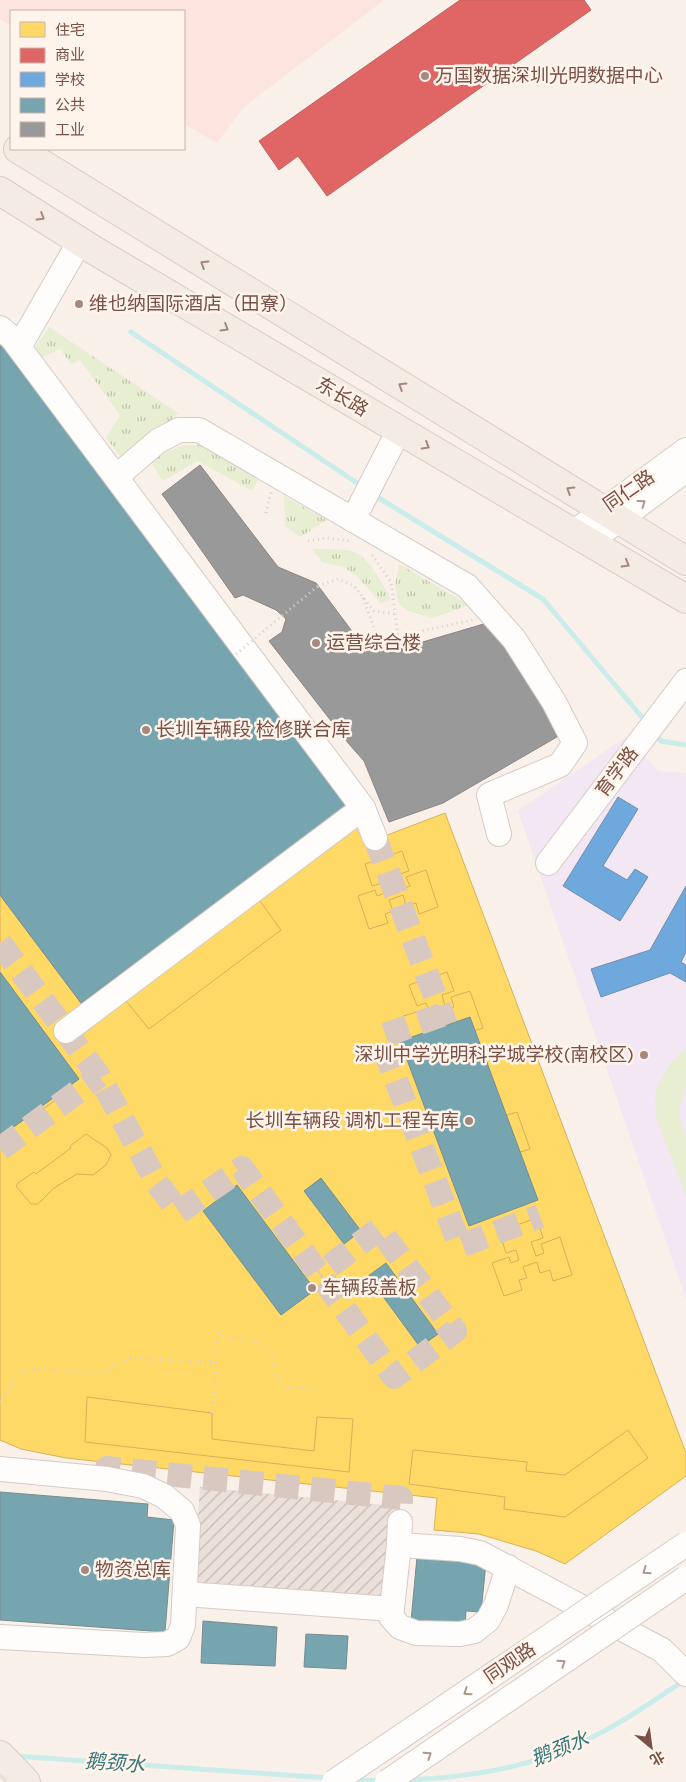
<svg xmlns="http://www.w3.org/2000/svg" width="686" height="1782" viewBox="0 0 686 1782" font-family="Karla,'Noto Sans SC',sans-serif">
  <defs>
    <pattern id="industrial-furrows" width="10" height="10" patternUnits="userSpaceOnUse" patternTransform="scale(1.25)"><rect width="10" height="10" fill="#ebe0da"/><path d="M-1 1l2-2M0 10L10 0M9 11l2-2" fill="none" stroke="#c3b8b3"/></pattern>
    <pattern id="grass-tufts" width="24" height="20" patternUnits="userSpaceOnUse" patternTransform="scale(1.25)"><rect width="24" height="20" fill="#e7eed2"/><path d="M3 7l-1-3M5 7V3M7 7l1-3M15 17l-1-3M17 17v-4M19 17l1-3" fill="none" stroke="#c0c3ac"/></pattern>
  </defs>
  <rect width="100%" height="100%" fill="#f8f0e9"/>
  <!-- commercial -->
  <polygon fill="#fce5df" points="0,0 384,0 243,108 217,143 184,124 184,11 11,11 11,26 0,19"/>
  <!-- industrial -->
  <polygon fill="url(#industrial-furrows)" points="200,1487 394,1506 386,1591 381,1600 197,1587 194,1579"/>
  <!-- education -->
  <polygon fill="#f2e7f3" points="626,737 658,771 686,773 686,1299 518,811"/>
  <!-- grass -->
  <g fill="url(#grass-tufts)">
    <polygon points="49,327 178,413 148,443 129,457 120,456 106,438 120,415 80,360 71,364 60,349 41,358 34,350"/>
    <polygon points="184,445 204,445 259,478 252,491 198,461 163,481 150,461 159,455"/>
    <polygon points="284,496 327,520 300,537 285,526"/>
    <path d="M 312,549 C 323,549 349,548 358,554 C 372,563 383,585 391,599 L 381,603 L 358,577 L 344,567 L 322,562 Z"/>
    <polygon points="399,564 469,605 433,618 408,611 399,604 395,585"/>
  </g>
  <!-- garden -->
  <polygon fill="#e7eed2" points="686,1048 686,1084 680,1104 679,1117 686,1139 686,1196 657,1120 655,1104 656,1090 671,1062"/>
  <!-- homes -->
  <g fill="#ffd966" stroke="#d7b05c">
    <polygon points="18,677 30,693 20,700 28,710 59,687 73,706 48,724 42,715 20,731 28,740 0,761 0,731 13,721 5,710 0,713 0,690"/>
    <polygon points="92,786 104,802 94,810 102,820 134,796 147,815 123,833 116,825 95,840 102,850 64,878 56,868 40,879 43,884 34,891 37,894 20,907 9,893 34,874 25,862 20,866 8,851 38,829 51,845 41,852 48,860 87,830 79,820 75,823 64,808"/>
    <polygon points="350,806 364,844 445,813 686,1453 686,1476 565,1564 536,1551 479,1534 434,1530 437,1498 66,1458 21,1449 0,1440 0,1137 79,1079 0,972 0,895 81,1003"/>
    <polygon points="402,851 409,871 397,875 402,889 410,886 406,877 426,870 438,907 419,914 416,903 406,906 403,895 389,900 393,911 385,914 388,923 369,929 358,896 375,890 377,896 385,893 382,883 372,886 365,864"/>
    <polygon points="153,875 165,891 155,899 163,909 194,886 208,904 183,922 177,914 156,929 162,939 124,967 116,957 101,969 104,973 95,980 98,984 80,997 69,982 95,963 86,951 80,955 69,940 99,918 111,934 102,941 108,949 148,920 140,909 136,912 124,897"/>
    <polygon points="257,897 281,930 149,1029 122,996"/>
    <polygon points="447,972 454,991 442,995 446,1010 454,1007 451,997 470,991 483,1028 464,1034 460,1024 451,1027 447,1016 433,1021 437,1031 429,1034 433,1043 414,1050 403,1016 420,1011 422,1016 430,1013 426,1003 417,1006 409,985"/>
    <polygon points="4,1053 15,1069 8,1074 15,1083 19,1079 15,1074 35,1060 61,1096 39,1112 25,1092 2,1108 8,1116 0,1122 0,1056"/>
    <polygon points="494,1093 501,1112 489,1116 494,1130 501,1128 498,1118 517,1112 530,1149 511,1155 507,1145 498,1148 494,1137 481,1141 484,1152 476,1155 480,1164 461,1171 450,1138 467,1132 469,1137 477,1135 473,1124 464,1127 456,1106"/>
    <polygon points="86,1134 107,1148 111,1155 106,1165 93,1175 77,1174 54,1188 38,1204 31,1204 16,1186 18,1183 34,1172 36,1174 71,1148 70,1146"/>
    <polygon points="537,1218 543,1238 531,1242 536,1256 544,1253 541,1244 560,1237 572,1275 553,1281 550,1270 540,1273 537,1262 523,1267 527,1278 519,1280 522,1290 504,1296 492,1263 509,1257 511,1263 519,1260 516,1250 506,1253 499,1231"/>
    <polygon points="87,1397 212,1413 212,1439 314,1451 317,1417 353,1419 349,1472 85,1442"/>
    <polygon points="628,1430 648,1458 565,1517 504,1509 505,1497 409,1484 413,1450 527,1462 526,1471 565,1475"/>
  </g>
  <!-- shops -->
  <polygon fill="#e06666" stroke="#c1605c" points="460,0 584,0 591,10 327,196 298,156 279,170 259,141"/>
  <!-- schools -->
  <g fill="#6fa8dc" stroke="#728eaf">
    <polygon points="618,797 638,809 603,866 627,880 635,869 648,877 620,921 563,886"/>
    <polygon points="686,886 686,952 681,962 686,965 686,982 670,973 601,997 591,969 650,950"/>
  </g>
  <!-- public -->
  <g fill="#76a5af" stroke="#778c90">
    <polygon points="0,338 350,806 81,1003 0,895"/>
    <polygon points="0,972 79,1079 0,1137"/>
    <polygon points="470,1017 538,1200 469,1226 400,1041"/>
    <polygon points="321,1178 361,1231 344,1244 304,1191"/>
    <polygon points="237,1185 315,1290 281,1315 203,1211"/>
    <polygon points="386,1263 438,1334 420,1347 368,1276"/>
    <polygon points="0,1492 148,1504 147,1517 174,1520 165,1632 0,1620"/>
    <polygon points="417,1557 486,1563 481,1612 466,1611 465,1626 411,1621"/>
    <polygon points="203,1621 277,1627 275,1666 201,1663"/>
    <polygon points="306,1634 348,1636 346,1669 304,1667"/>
  </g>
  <!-- industry -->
  <polygon fill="#999" stroke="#8f8380" points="200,465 278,567 316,583 363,646 399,649 487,623 533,688 535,696 562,734 443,803 389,822 364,761 349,744 269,641 282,632 286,619 276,610 243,595 235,598 162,494"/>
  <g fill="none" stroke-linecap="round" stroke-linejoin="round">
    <!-- stream -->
    <g stroke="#caecea" stroke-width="5">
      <polyline points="131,332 363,487"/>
      <polyline points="374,495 543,599 646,722"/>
      <polyline points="654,733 661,741 686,745"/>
      <polyline points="15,1756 329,1778"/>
      <polyline points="352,1780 381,1781"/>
      <path d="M 405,1780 C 457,1778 512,1771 562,1751 C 605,1734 645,1707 683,1681"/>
    </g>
    <!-- minor-tunnel -->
    <g stroke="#d8c8c0" stroke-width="24" stroke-dasharray="24 12" stroke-linecap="butt">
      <polyline points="375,838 446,1025"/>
      <polyline points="0,943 99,1076 157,1183 179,1212 242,1168 394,1377 455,1331 379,1229 319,1274"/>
      <polyline points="442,1015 385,1035 386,1054 460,1246 540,1216"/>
      <polyline points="0,1149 99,1076"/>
      <polyline points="107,1479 107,1468 401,1498 400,1522"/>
    </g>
    <defs>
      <g id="minor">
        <polyline points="0,328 12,338 363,808 66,1031"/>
        <polyline points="19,347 80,241"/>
        <polyline points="116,477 158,441 179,430 199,430 467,586 514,639 554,702 575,743 560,765 489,795 499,834"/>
        <polyline points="353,520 399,430"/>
        <polyline points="573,533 686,450"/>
        <polyline points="589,542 686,470"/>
        <polyline points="363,808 375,838"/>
        <polyline points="548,863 686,681"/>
        <polyline points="0,1469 107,1479 143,1486 164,1496 182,1511 188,1525 183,1625 178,1638 167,1644 144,1645 0,1637"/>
        <polyline points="399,1545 400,1522"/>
        <polyline points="508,1567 496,1605 488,1620 474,1631 460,1634 416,1633 400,1627 391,1617 399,1545 460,1549 480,1553 662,1650 686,1674"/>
        <polyline points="185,1594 392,1609"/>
      </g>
      <g id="major">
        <polyline points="18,149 686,561"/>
        <polyline points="0,191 97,252 686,599"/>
        <polyline points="0,1755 26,1782"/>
      </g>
    </defs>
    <!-- minor casing -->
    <use href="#minor" stroke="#d6cbc6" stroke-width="26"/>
    <!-- major casing -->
    <use href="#major" stroke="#dacdc8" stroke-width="30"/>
    <!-- path -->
    <g stroke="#dbd0cb" stroke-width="3" stroke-dasharray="1 4" stroke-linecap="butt">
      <polyline points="266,513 271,492"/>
      <polyline points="308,541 326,538 351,541"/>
      <polyline points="372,555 391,582 398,636"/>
      <polyline points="318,586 338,579 354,586 374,611 395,614"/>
      <polyline points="363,598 381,647"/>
      <polyline points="389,648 398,636 473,620"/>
      <polyline points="0,1401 4,1397 19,1372 42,1368 88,1373 104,1372 130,1358 216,1362"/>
      <path d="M 212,1413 L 218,1333 C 240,1342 252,1335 272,1352 L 275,1373 L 283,1387 L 320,1389"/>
    </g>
    <!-- minor -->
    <use href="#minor" stroke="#fefdfc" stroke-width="24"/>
    <!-- major -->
    <use href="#major" stroke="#f3ebe4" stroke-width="28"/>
    <!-- rail -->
    <polyline stroke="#e4e1e5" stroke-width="4" stroke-dasharray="8 5" stroke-linecap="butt" points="0,1775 7,1782"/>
    <defs>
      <g id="minor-bridge">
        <polyline points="334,1782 686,1544"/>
        <polyline points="387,1782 686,1578"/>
      </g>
    </defs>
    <!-- minor-bridge casing -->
    <use href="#minor-bridge" stroke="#d6cbc6" stroke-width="26" stroke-linecap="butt"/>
    <!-- path-bridge -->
    <polyline stroke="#dbd0cb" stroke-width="3" stroke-dasharray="1 4" stroke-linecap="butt" points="236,654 318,586"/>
    <!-- minor-bridge -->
    <use href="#minor-bridge" stroke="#fefdfc" stroke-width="24"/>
  </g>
  <!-- one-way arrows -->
  <defs><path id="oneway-chevron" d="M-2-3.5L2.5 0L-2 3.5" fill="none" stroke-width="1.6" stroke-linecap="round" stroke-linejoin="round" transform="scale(1.25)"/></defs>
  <g stroke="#a4877d">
    <use href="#oneway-chevron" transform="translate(41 217) rotate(32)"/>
    <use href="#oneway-chevron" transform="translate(204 264) rotate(-148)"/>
    <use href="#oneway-chevron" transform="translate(225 328) rotate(31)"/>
    <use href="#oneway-chevron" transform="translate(402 386) rotate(-148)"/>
    <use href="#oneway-chevron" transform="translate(426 446) rotate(31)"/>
    <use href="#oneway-chevron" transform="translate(570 490) rotate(-148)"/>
    <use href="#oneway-chevron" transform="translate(626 564) rotate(30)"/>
  </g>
  <g stroke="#ae968f">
    <use href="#oneway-chevron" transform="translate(642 503) rotate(-36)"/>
    <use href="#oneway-chevron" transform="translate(646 1571) rotate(146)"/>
    <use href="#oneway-chevron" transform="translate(562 1663) rotate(-34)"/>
    <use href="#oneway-chevron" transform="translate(467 1692) rotate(146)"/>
    <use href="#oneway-chevron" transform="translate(428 1755) rotate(-34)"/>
  </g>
  <!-- markers -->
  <g fill="#a5897f" stroke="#fff4eb" stroke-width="2">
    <circle cx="425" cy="76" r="5"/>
    <circle cx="79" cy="304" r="5"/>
    <circle cx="316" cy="643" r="5"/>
    <circle cx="146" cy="730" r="5"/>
    <circle cx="644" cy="1055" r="5"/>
    <circle cx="469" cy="1121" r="5"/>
    <circle cx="312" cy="1288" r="5"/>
    <circle cx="85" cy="1570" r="5"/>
  </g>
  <g text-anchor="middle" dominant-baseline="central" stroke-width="5" stroke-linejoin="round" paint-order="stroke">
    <!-- poi labels -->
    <g font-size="19" fill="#795146" stroke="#fff4eb" text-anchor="start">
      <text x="435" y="76">万国数据深圳光明数据中心</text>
      <text x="89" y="304">维也纳国际酒店（田寮）</text>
      <text x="326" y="643">运营综合楼</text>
      <text x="156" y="730">长圳车辆段 检修联合库</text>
      <text x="634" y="1055" text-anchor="end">深圳中学光明科学城学校(南校区)</text>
      <text x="459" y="1121" text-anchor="end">长圳车辆段 调机工程车库</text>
      <text x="322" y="1288">车辆段盖板</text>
      <text x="95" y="1570">物资总库</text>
    </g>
    <!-- street labels -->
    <g font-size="19" fill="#795146" stroke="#fff4eb">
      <text transform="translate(342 397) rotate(31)">东长路</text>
      <text transform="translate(629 491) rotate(-35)">同仁路</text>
      <text transform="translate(617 772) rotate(-53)">育学路</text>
      <text transform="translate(510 1663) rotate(-34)">同观路</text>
    </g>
    <!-- water labels -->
    <g font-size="20" font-style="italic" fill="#367779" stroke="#fff4eb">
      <text transform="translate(560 1749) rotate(-22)">鹅颈水</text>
      <text transform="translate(115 1763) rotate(4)">鹅颈水</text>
    </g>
  </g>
  <!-- legend -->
  <rect x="10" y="10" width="175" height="140" fill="#fff4eb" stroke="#c9b3a9"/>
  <rect x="20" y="22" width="25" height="15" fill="#ffd966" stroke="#c9b3a9"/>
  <text x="55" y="35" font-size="15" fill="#795146">住宅</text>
  <rect x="20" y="48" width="25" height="15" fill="#e06666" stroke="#c9b3a9"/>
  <text x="55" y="60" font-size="15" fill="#795146">商业</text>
  <rect x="20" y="72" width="25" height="15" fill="#6fa8dc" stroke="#c9b3a9"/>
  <text x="55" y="85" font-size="15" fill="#795146">学校</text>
  <rect x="20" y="98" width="25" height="15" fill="#76a5af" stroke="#c9b3a9"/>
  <text x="55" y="110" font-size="15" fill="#795146">公共</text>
  <rect x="20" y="122" width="25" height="15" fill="#999999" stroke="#c9b3a9"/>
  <text x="55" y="135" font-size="15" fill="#795146">工业</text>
  <!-- north arrow -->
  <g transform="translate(651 1747) rotate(151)" stroke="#fff4eb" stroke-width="4" paint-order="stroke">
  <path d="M0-4L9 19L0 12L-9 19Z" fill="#795146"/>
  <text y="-8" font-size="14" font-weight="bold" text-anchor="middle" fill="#795146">北</text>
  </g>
</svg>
